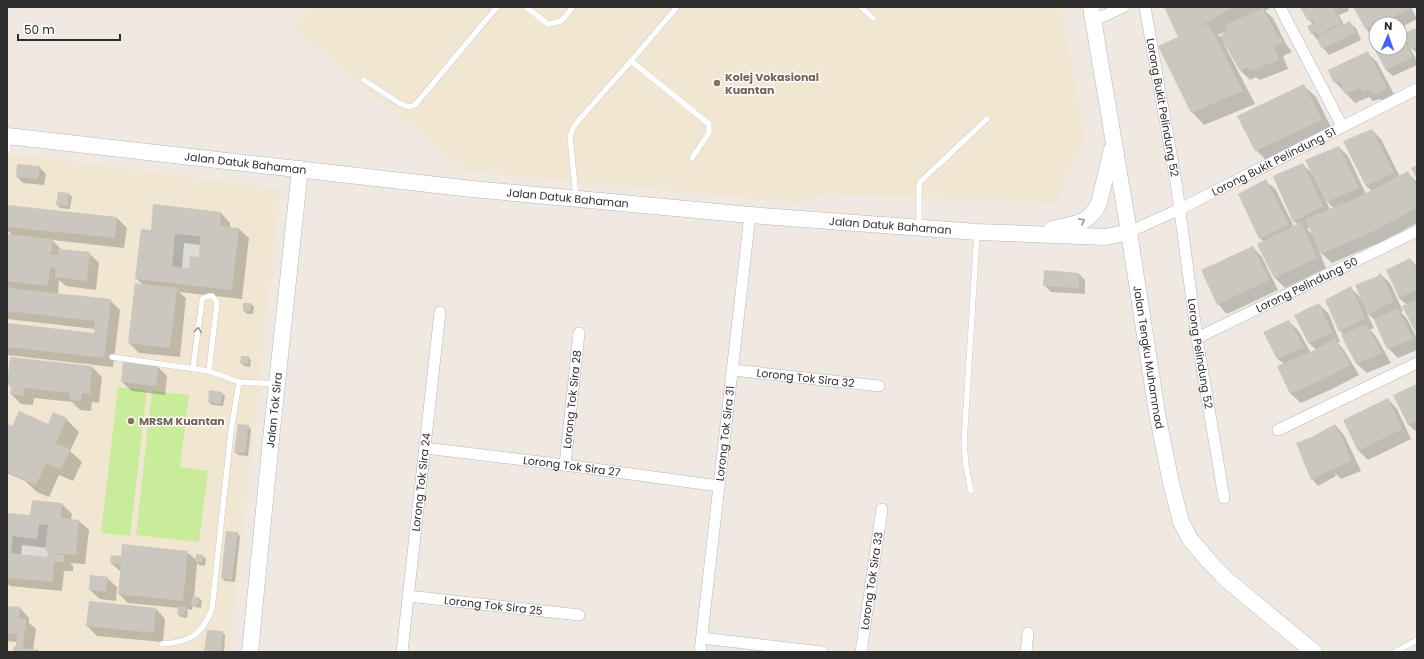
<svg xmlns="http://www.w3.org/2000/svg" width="1424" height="659" viewBox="0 0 1424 659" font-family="Poppins,sans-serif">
  <rect width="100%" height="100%" fill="#efe9e1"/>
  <!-- education -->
  <g fill="#f0e6d1">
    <polygon points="312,7 1061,7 1085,138 1056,203 829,194 800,203 466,171 293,29"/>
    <polygon points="7,153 280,189 230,652 7,652"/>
  </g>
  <!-- pitch -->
  <g fill="#c9ec9a">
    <polygon points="118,387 147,390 130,536 101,533"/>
    <polygon points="152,391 189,395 180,467 208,471 199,542 136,535"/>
  </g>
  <!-- plaza -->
  <g fill="#dfdcd8">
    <polygon points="175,234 200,236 199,257 190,256 189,268 172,267"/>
    <polygon points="39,524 48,525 45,550 48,550 47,557 11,553 13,536 37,539"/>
  </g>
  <!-- shadow -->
  <g fill="#0003" fill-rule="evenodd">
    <path d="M 1165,7 L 1272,7 L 1265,11 L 1273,18 L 1286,44 L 1292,52 L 1283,56 L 1288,69 L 1260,80 L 1256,77 L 1250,80 L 1241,71 L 1225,43 L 1224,44 L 1255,104 L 1204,125 L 1192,112 L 1179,37 ZM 1226,31 L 1220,37 L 1218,35 Z"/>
    <polygon points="1300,7 1348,7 1349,11 1339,15 1344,25 1349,22 1356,28 1361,40 1329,55 1312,33 1313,25"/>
    <polygon points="1354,7 1411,7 1417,19 1400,28 1400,24 1376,24 1376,39 1367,30"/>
    <polygon points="1417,32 1417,53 1409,46 1417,61 1417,65 1393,76 1386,70 1374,47 1400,48 1400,36 1409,44"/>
    <polygon points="1367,53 1377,62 1396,98 1385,104 1380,99 1373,101 1369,97 1355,103 1334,81"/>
    <polygon points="1303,85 1316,97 1334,133 1269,163 1256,150"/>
    <path d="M 1372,130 L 1381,139 L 1400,177 L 1407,172 L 1417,182 L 1417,223 L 1383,241 L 1332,263 L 1319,251 L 1326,268 L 1285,288 L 1275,278 L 1258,245 L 1264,242 L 1260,238 L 1266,181 L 1276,190 L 1294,227 L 1298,225 L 1294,221 L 1302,164 L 1313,174 L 1339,147 L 1348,156 L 1366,194 L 1372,191 L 1366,186 L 1344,142 ZM 1326,200 L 1334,209 L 1330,210 ZM 1310,227 L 1314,236 L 1307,229 Z"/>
    <polygon points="39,167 46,174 44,185 23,183 17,177"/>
    <polygon points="69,194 72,197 70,209 60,208 57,205"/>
    <polygon points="7,206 117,218 127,228 124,248 52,240 62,250 89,253 99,263 96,290 66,286 59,280 58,294 110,300 120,310 113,367 7,355 7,324 95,334 95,329 7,319 7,289 10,289 7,286 7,235 13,236 7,230"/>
    <path d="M 221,213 L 230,223 L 230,228 L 239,229 L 249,238 L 242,299 L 179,292 L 186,298 L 180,357 L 139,353 L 129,343 L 143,285 L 136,278 L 151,231 ZM 184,243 L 201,245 L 200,258 L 190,269 L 182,269 Z"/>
    <polygon points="1253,247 1262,257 1278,290 1227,314 1218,304"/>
    <polygon points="1410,259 1417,266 1417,333 1407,305 1399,298"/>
    <polygon points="1079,274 1085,280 1085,294 1051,292 1044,285"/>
    <polygon points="1380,274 1390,283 1403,311 1401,312 1407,319 1417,338 1417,350 1398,358 1388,348 1376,321 1367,313 1374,328 1370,330 1375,335 1391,363 1367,373 1357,364 1343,335 1344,335 1340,331 1351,288 1361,298"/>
    <polygon points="251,304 254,307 253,314 247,314 244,311"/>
    <polygon points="1319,304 1329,314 1340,342 1338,343 1344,350 1359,375 1332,389 1301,403 1291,394 1278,366 1284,364 1278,359 1264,332 1288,321 1298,330 1311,353 1316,350 1308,342"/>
    <polygon points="248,357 251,360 250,367 244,366 241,363"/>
    <polygon points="11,358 92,367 102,377 99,403 92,402 91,411 80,410 72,402 34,398 33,405 21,404 11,394 12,388 8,384"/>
    <polygon points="158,367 167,376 165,395 132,391 122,382"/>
    <polygon points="1417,385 1417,430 1415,431 1409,425"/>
    <polygon points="222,393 225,396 223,406 212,405 209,402"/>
    <polygon points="1388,399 1397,409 1411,439 1368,460 1358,450"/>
    <polygon points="66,419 79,432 70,451 82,462 73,481 59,475 49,497 37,492 25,481 7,473 7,429 48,425"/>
    <polygon points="1335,425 1344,435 1361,471 1341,479 1335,473 1336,476 1318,486 1312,479 1315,437"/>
    <polygon points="248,426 251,429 248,456 238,455 235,452"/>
    <path d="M 33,502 L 62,504 L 72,514 L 71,520 L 79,521 L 89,530 L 85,564 L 70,563 L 73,566 L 73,571 L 64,571 L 62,591 L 10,586 L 7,583 L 7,536 L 31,516 ZM 22,545 L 47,548 L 46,550 L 49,552 L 48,558 L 21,556 Z"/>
    <polygon points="237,533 240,536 235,582 225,581 222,578"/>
    <polygon points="187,552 196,560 203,556 206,559 205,566 199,565 197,563 194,598 199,598 202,601 201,608 195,607 193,605 192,610 186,609 188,611 187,618 181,617 178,614 179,608 128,603 119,594 121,572 111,563 122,557"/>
    <polygon points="107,578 117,587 116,601 100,599 90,590"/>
    <polygon points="7,607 20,608 29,618 29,623 36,629 33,650 40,652 14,652 17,642 7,641"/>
    <polygon points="156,609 165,619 163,642 97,636 87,626"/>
    <polygon points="222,632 225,635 224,652 205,652"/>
  </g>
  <!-- building -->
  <g fill="#cbc7bf" fill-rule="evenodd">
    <polygon points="1164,7 1235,7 1186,33 1208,23 1243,91 1191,113 1158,46 1178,37"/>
    <polygon points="1300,7 1337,7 1334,8 1341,23 1318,35 1316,32 1311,34 1307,26 1315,23 1312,19 1308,21"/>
    <polygon points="1353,7 1408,7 1409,9 1379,24 1376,24 1376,25 1366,30"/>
    <polygon points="1263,8 1276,33 1284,42 1274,46 1279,60 1250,71 1247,67 1240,71 1220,36 1227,30 1225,25"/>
    <polygon points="1350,21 1356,33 1322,49 1317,39 1321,37 1320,35"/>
    <polygon points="1415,28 1417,32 1417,47 1411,49 1403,34"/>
    <polygon points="1400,33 1413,57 1386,70 1373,47 1376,45 1376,48 1400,48"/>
    <polygon points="1368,51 1387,88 1375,95 1371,90 1363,92 1360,88 1345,94 1340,81 1333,82 1328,70"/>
    <polygon points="1304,84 1322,120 1255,151 1237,116"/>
    <polygon points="1372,129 1394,173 1366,186 1343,141"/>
    <polygon points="1339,146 1359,188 1326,202 1305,160"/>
    <polygon points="1303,163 1323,206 1293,222 1273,176"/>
    <polygon points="17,164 40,166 38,179 16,177"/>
    <polygon points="1417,165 1417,179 1411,168"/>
    <polygon points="1408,171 1417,189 1417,208 1374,231 1321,254 1305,219 1357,198"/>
    <polygon points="1266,179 1289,225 1259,239 1238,194"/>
    <polygon points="58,192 69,193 68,206 56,205"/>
    <path d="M 153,204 L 221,212 L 220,226 L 239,228 L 232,290 L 135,279 L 141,229 L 151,230 ZM 175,234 L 200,236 L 199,257 L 190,256 L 189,268 L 172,267 Z"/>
    <polygon points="7,205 117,217 115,238 7,227"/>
    <polygon points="1301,222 1317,258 1274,278 1257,244"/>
    <polygon points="7,234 53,239 51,255 58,255 59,249 90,252 87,281 55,277 56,268 50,267 48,286 7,281"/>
    <polygon points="1253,246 1269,280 1217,305 1201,270"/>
    <polygon points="1410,258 1417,272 1417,290 1399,298 1386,270"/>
    <polygon points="1044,270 1079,273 1079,288 1043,286"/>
    <polygon points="1380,272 1394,301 1368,315 1355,285 1378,276"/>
    <polygon points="135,283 177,288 170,348 128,343"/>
    <polygon points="1351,286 1365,318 1339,332 1325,300"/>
    <polygon points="7,288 111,299 104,358 7,347 7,323 94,333 95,321 7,311"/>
    <polygon points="1417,299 1417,335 1402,306"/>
    <polygon points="243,303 251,303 250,311 243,311"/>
    <polygon points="1319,303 1332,333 1308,343 1294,315"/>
    <polygon points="1398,308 1413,339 1387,349 1374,320"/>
    <polygon points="1289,320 1304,347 1277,359 1263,332"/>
    <polygon points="1366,324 1382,353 1356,364 1341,335"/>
    <polygon points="1335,339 1350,365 1322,380 1290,394 1277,366 1309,353"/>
    <polygon points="241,356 249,356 248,364 240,364"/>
    <polygon points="10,357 92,366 90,394 82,393 81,401 70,400 70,393 24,388 24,396 10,394 11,385 7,385"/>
    <polygon points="123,362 158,366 156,386 121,382"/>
    <polygon points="1417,384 1417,421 1408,425 1393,395"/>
    <polygon points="209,390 222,392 221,404 208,402"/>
    <polygon points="1388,398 1402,429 1358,451 1343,420"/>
    <polygon points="19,411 48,424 53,412 67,418 56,443 70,449 61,469 46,463 36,485 7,472 7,426 8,424 12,426"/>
    <polygon points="238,424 249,425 245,453 234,452"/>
    <polygon points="1335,424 1352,461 1330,470 1311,480 1296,443 1314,436"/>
    <path d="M 32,500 L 62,503 L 61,518 L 79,520 L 76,555 L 57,553 L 57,554 L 64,555 L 64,562 L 54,562 L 53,582 L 7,578 L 7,526 L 8,513 L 30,515 ZM 39,524 L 48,525 L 45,550 L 48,550 L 47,557 L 11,553 L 13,536 L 37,539 Z"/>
    <polygon points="226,531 238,532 232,580 221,578"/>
    <polygon points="122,544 188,551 183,601 118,594 121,564 110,563 111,555 121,556"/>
    <polygon points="196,554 203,555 202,563 195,562"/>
    <polygon points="90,575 108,577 106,592 89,590"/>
    <polygon points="192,597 199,597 198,605 191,605"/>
    <polygon points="89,601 156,608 154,633 86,626"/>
    <polygon points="7,606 20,607 19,618 26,619 23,648 39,650 39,652 13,652 14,646 16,646 17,634 7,633"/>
    <polygon points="178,606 186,607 184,615 177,614"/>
    <polygon points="207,630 223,631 221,652 204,652"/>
  </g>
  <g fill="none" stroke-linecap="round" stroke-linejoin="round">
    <defs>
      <g id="lane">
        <polyline points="526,7 548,24 561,21 573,7"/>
        <polyline points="861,7 873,18"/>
        <polyline points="631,61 709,124 709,133 692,158"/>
        <polyline points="364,80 399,103 409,107 415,105 497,7"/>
        <polyline points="7,152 9,138"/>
        <polyline points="576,197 570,137 573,128 578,121 631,61 677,7"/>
        <polyline points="919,226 919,185 920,182 987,119"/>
        <polyline points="112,357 209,371 239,382 275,384"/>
        <polyline points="193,368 202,301 203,298 209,296 212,296 217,302 209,371"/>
        <polyline points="971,491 966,466 964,443 977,234"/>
        <path d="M 162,644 C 190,642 202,635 212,609 L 231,431 L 239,382"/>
        <polyline points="1395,652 1417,640"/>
      </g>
      <g id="street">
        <path id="s1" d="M 1145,7 L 1176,182 L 1197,338 L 1224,498"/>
        <polyline points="1280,7 1342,126"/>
        <polyline points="1093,21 1123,7"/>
        <path id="s2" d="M 1129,232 L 1180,209 L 1417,89"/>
        <path id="s3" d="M 1197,338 L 1417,231"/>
        <path id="s4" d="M 733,370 L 879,386"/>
        <polyline points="1278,430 1417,363"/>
        <path id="s5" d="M 425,448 L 565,465 L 719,486"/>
        <path id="s6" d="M 565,465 L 579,333"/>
        <path id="s7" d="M 408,596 L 579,615"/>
        <polyline points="702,638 822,652"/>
        <path id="s8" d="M 402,652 L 440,312"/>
        <path id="s9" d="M 700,652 L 750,215"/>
        <path id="s10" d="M 861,652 L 882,509"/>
        <polyline points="1026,652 1028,633"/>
      </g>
      <g id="secondary">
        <path id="s11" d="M 1091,7 L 1129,232 L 1157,413 L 1171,483 L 1181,522 L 1190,539 L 1206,558 L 1227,580 L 1314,652"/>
        <path id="s12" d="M 7,136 L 472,189 L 750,215 L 977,232 L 1106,237 L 1129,232"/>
        <path d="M 1052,229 C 1073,224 1089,225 1099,203 L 1112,149"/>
        <path id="s13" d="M 250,652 L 271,439 L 300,169"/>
      </g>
    </defs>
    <!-- lane casing -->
    <use href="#lane" stroke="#b4b7c1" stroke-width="6"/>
    <!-- street casing -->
    <use href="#street" stroke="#b4b7c1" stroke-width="12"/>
    <!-- secondary casing -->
    <use href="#secondary" stroke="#b4b7c1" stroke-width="17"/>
    <!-- lane -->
    <use href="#lane" stroke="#fff" stroke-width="5.5"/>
    <!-- street -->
    <use href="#street" stroke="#fff" stroke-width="11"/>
    <!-- secondary -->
    <use href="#secondary" stroke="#fff" stroke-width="16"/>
  </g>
  <!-- one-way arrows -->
  <defs><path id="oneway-chevron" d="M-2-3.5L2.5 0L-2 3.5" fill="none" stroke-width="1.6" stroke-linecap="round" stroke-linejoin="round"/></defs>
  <g stroke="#969696">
    <use href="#oneway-chevron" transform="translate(1082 221) rotate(-25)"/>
    <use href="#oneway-chevron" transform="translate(198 330) rotate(-83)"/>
  </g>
  <!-- markers -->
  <g fill="#8d6e63" stroke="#fff" stroke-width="1.5">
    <circle cx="717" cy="83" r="4"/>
    <circle cx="131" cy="421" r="4"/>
  </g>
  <g text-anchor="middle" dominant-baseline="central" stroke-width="3" stroke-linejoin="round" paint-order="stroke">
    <!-- education labels -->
    <g font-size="11" font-weight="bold" fill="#785e54" stroke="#fff" text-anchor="start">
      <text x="725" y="77">Kolej Vokasional<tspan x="725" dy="13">Kuantan</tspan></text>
      <text x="139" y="421">MRSM Kuantan</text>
    </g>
    <!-- street labels -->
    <g font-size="11" fill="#2e2e2e" stroke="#fff">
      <text stroke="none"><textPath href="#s1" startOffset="102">Lorong Bukit Pelindung 52</textPath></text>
      <text stroke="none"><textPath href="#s2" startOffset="161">Lorong Bukit Pelindung 51</textPath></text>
      <text stroke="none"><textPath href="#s12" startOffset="240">Jalan Datuk Bahaman</textPath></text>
      <text stroke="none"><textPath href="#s12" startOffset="564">Jalan Datuk Bahaman</textPath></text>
      <text stroke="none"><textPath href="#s12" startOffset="888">Jalan Datuk Bahaman</textPath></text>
      <text stroke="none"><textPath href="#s3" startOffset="122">Lorong Pelindung 50</textPath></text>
      <text stroke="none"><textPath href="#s1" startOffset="351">Lorong Pelindung 52</textPath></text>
      <text stroke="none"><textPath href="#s11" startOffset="355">Jalan Tengku Muhammad</textPath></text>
      <text stroke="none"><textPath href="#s4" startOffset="73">Lorong Tok Sira 32</textPath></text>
      <text stroke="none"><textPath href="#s6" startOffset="66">Lorong Tok Sira 28</textPath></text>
      <text stroke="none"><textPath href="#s13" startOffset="243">Jalan Tok Sira</textPath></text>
      <text stroke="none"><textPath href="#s9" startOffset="220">Lorong Tok Sira 31</textPath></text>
      <text stroke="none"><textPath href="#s5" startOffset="148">Lorong Tok Sira 27</textPath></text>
      <text stroke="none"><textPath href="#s8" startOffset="171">Lorong Tok Sira 24</textPath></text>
      <text stroke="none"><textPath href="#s10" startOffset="72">Lorong Tok Sira 33</textPath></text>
      <text stroke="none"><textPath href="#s7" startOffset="86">Lorong Tok Sira 25</textPath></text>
    </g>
  </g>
  <!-- border -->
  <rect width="1424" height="659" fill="none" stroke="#2e2e2e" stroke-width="16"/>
  <!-- north arrow -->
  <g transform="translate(1388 36) rotate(2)"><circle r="19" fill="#ffffff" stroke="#ababab"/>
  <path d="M0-3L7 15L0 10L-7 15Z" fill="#4264fb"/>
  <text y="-6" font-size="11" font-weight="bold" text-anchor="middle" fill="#2e2e2e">N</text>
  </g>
  <!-- scale -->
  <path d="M18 34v6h102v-6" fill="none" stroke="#2e2e2e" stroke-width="2"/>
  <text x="24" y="34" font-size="12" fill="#2e2e2e" stroke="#ffffff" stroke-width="3" paint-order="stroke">50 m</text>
</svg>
